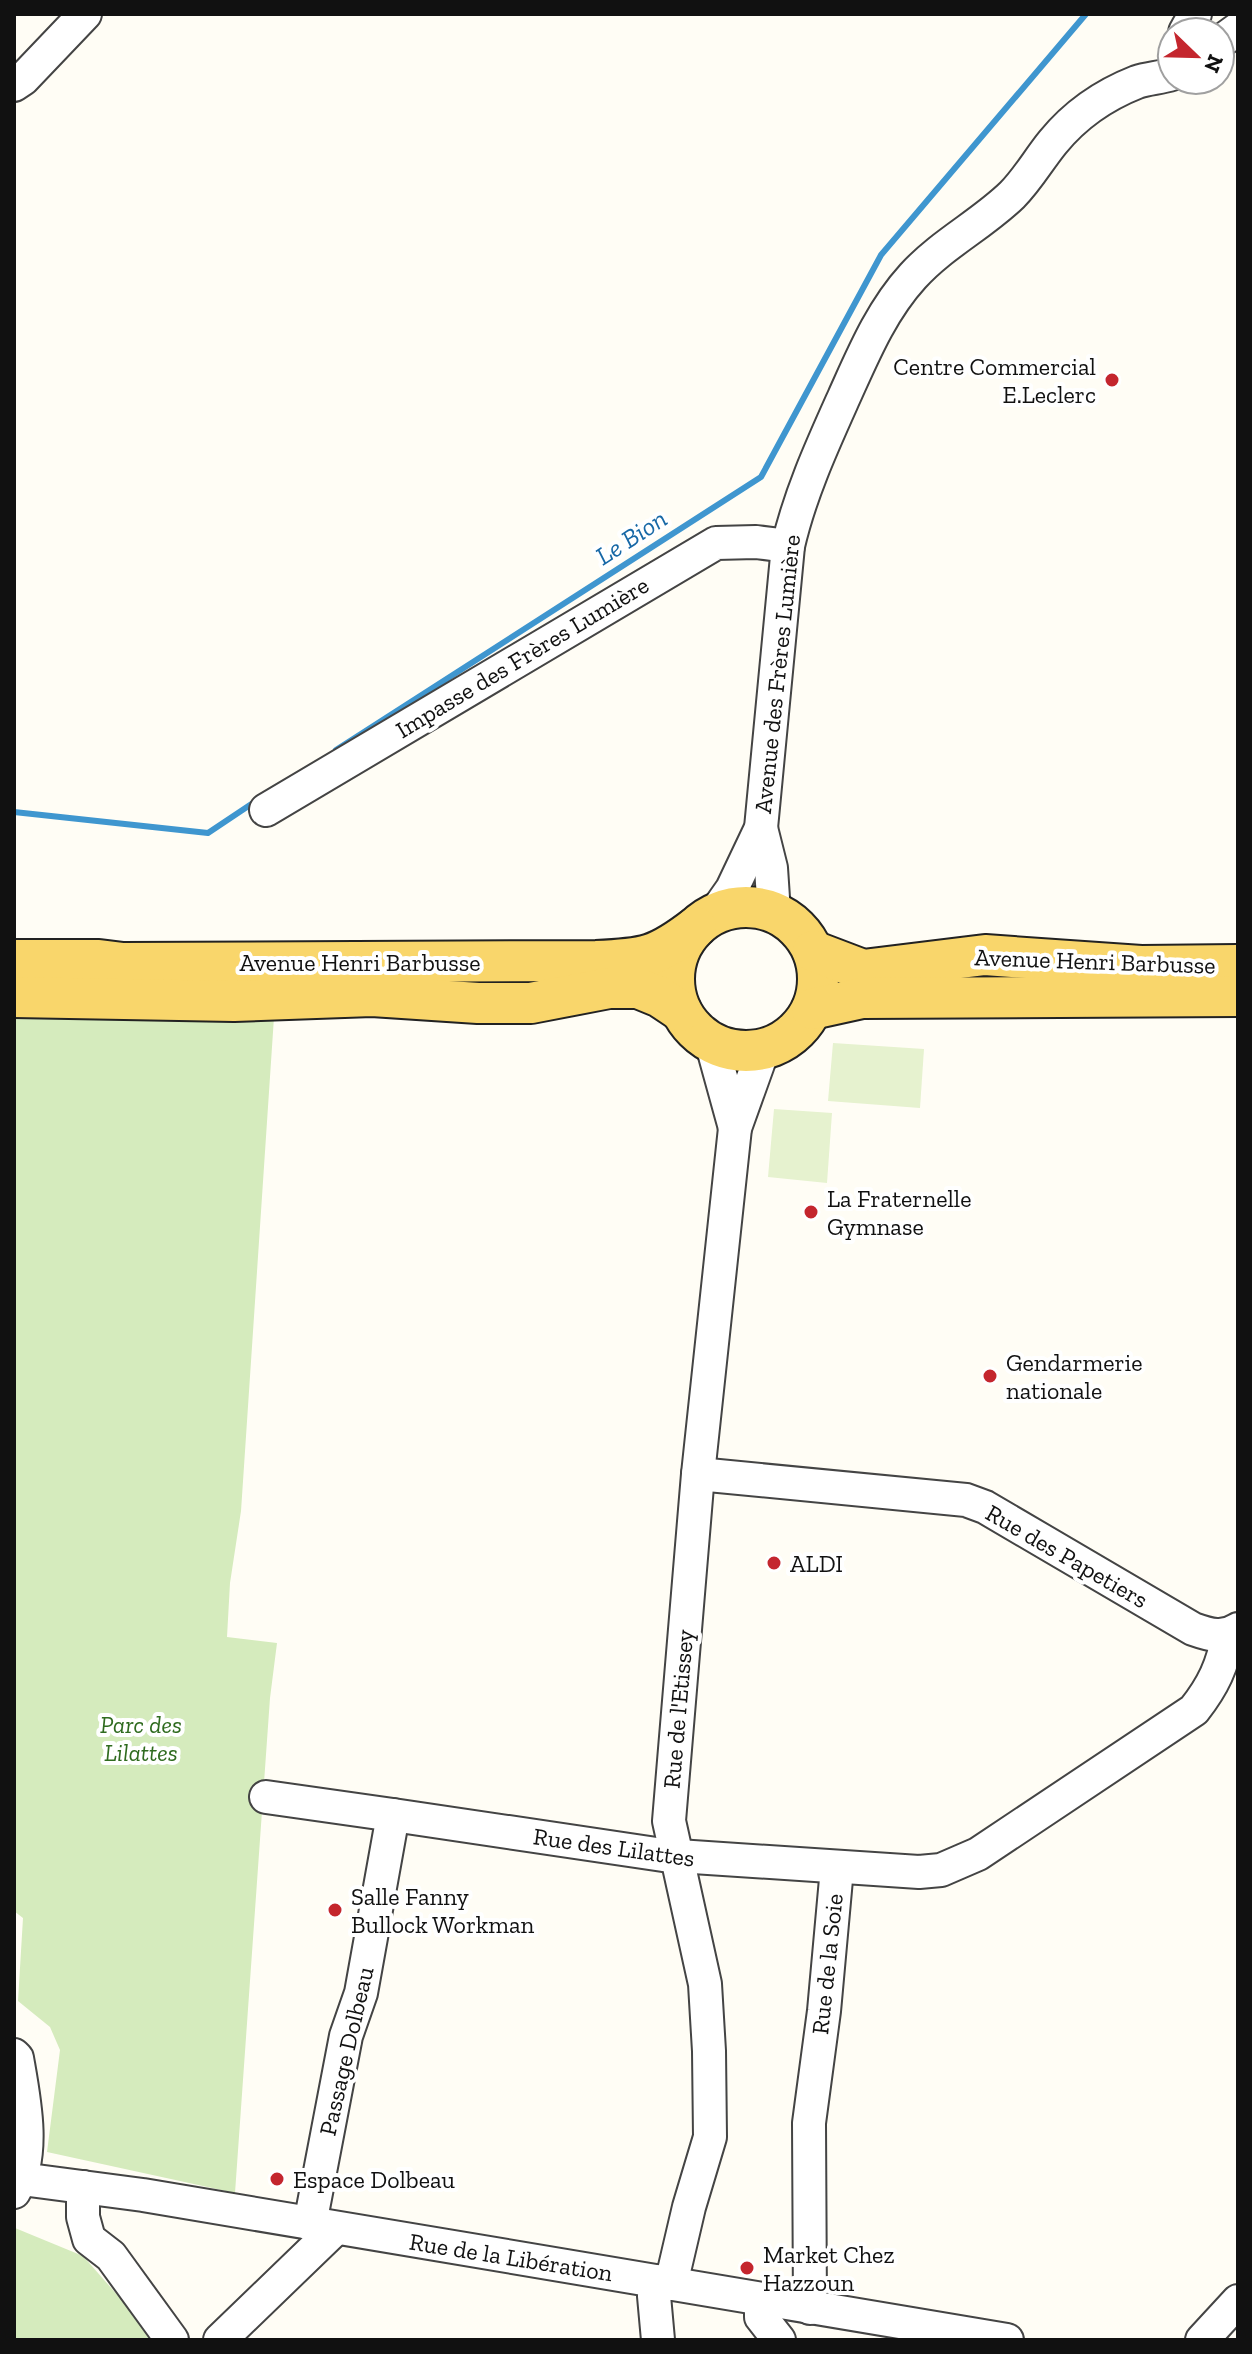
<svg xmlns="http://www.w3.org/2000/svg" width="1252" height="2354" viewBox="0 0 1252 2354" font-family="'Zilla Slab',serif">
  <rect width="100%" height="100%" fill="#fffdf5"/>
  <!-- green -->
  <g fill="#d5ebbd">
    <polygon points="14,1017 274,1017 241,1511 230,1583 227,1637 277,1643 270,1698 235,2193 47,2152 60,2050 50,2027 18,2001 23,1918 14,1911"/>
    <polygon points="15,2228 83,2256 157,2340 14,2340"/>
  </g>
  <!-- pitch -->
  <g fill="#e6f2cf">
    <polygon points="833,1043 924,1049 920,1108 828,1101"/>
    <polygon points="774,1109 832,1113 827,1183 768,1177"/>
  </g>
  <g fill="none" stroke-linecap="round" stroke-linejoin="round">
    <!-- stream -->
    <g stroke="#3f96cf" stroke-width="6">
      <polyline points="336,750 761,477 881,255 1086,14"/>
      <polyline points="14,812 208,833 256,801"/>
    </g>
    <defs>
      <g id="minor">
        <polyline points="1185,32 1195,14"/>
        <polyline points="1220,42 1238,29"/>
        <polyline points="14,85 23,79 85,14"/>
        <polyline points="266,810 716,543 756,542 788,546"/>
        <polyline points="761,828 771,868 774,913"/>
        <path d="M 713,916 L 732,889 L 761,828 L 788,546 C 800,494 822,446 844,397 C 863,355 881,311 913,276 C 942,244 981,225 1012,195 C 1028,179 1039,159 1053,142 C 1075,115 1104,95 1137,82 C 1148,78 1160,78 1172,74"/>
        <polyline points="711,1041 735,1128"/>
        <path d="M 698,1474 L 966,1500 L 985,1507 L 1193,1629 C 1210,1635 1223,1639 1238,1629"/>
        <polyline points="266,1797 393,1815 361,1993 346,2036 310,2224"/>
        <path d="M 393,1815 L 663,1855 L 919,1872 L 941,1870 L 978,1854 L 1194,1710 C 1213,1686 1223,1665 1228,1635"/>
        <path d="M 14,2055 L 17,2058 C 24,2098 36,2155 14,2192"/>
        <polyline points="14,2178 143,2195 1007,2340"/>
        <polyline points="83,2187 83,2217 89,2239 111,2256 172,2340"/>
        <polyline points="655,2281 654,2296 658,2340"/>
        <polyline points="671,2284 689,2207 710,2137 709,2051 705,1984 669,1821 698,1474 735,1128 763,1050"/>
        <polyline points="761,2300 761,2317 779,2340"/>
        <polyline points="810,2308 809,2123 824,2011 837,1868"/>
        <polyline points="220,2340 335,2229"/>
        <polyline points="1202,2340 1238,2301"/>
      </g>
      <g id="major">
        <circle cx="746" cy="979" r="72"/>
        <polyline points="813,951 863,970 985,955 1141,966 1238,965"/>
        <path d="M 14,960 L 99,960 L 123,963 L 596,961 C 645,959 657,957 696,927"/>
        <polyline points="14,997 234,1001 372,996 478,1003 531,1003 609,988 638,988 660,997 681,1011"/>
        <polyline points="812,1009 862,998 1238,996"/>
      </g>
    </defs>
    <!-- minor casing -->
    <use href="#minor" stroke="#444" stroke-width="36"/>
    <!-- major casing -->
    <use href="#major" stroke="#222" stroke-width="44"/>
    <!-- minor -->
    <use href="#minor" stroke="#fff" stroke-width="32"/>
    <!-- major -->
    <use href="#major" stroke="#f9d66b" stroke-width="40"/>
  </g>
  <!-- markers -->
  <g fill="#c4262e" stroke="#fff" stroke-width="3">
    <circle cx="1112" cy="380" r="8"/>
    <circle cx="811" cy="1212" r="8"/>
    <circle cx="990" cy="1376" r="8"/>
    <circle cx="774" cy="1563" r="8"/>
    <circle cx="335" cy="1910" r="8"/>
    <circle cx="277" cy="2179" r="8"/>
    <circle cx="747" cy="2268" r="8"/>
  </g>
  <g text-anchor="middle" dominant-baseline="central" stroke-width="8" stroke-linejoin="round" paint-order="stroke">
    <!-- poi labels -->
    <g font-size="24" fill="#111" stroke="#fff" text-anchor="start">
      <text x="1096" y="366" text-anchor="end">Centre Commercial<tspan x="1096" dy="28">E.Leclerc</tspan></text>
      <text x="827" y="1198">La Fraternelle<tspan x="827" dy="28">Gymnase</tspan></text>
      <text x="1006" y="1362">Gendarmerie<tspan x="1006" dy="28">nationale</tspan></text>
      <text x="790" y="1563">ALDI</text>
      <text x="351" y="1896">Salle Fanny<tspan x="351" dy="28">Bullock Workman</tspan></text>
      <text x="293" y="2179">Espace Dolbeau</text>
      <text x="763" y="2254">Market Chez<tspan x="763" dy="28">Hazzoun</tspan></text>
    </g>
    <!-- street labels -->
    <g font-size="24" fill="#111" stroke="#fff">
      <text transform="translate(522 657) rotate(-31)">Impasse des Frères Lumière</text>
      <text transform="translate(777 674) rotate(-84)">Avenue des Frères Lumière</text>
      <text transform="translate(1095 961) rotate(2)">Avenue Henri Barbusse</text>
      <text x="360" y="962">Avenue Henri Barbusse</text>
      <text transform="translate(1067 1556) rotate(30)">Rue des Papetiers</text>
      <text transform="translate(678 1709) rotate(-85)">Rue de l'Etissey</text>
      <text transform="translate(614 1847) rotate(8)">Rue des Lilattes</text>
      <text transform="translate(827 1964) rotate(-84)">Rue de la Soie</text>
      <text transform="translate(346 2051) rotate(-77)">Passage Dolbeau</text>
      <text transform="translate(511 2257) rotate(9)">Rue de la Libération</text>
    </g>
    <!-- park labels -->
    <g font-size="24" font-style="italic" fill="#2f6b1f" stroke="#fff">
      <text x="141" y="1724">Parc des<tspan x="141" dy="28">Lilattes</tspan></text>
    </g>
    <!-- water labels -->
    <g font-size="26" font-style="italic" fill="#1768a6" stroke="#fff">
      <text transform="translate(631 537) rotate(-33)">Le Bion</text>
    </g>
  </g>
  <!-- border -->
  <rect width="1252" height="2354" fill="none" stroke="#111111" stroke-width="32"/>
  <!-- north arrow -->
  <g transform="translate(1196 56) rotate(113)"><circle r="38" fill="#ffffff" stroke="#a0a0a0" stroke-width="2"/>
  <path d="M0-6L14 30L0 20L-14 30Z" fill="#c4262e"/>
  <text y="-12" font-size="22" font-weight="bold" text-anchor="middle" fill="#111111">N</text>
  </g>
</svg>
